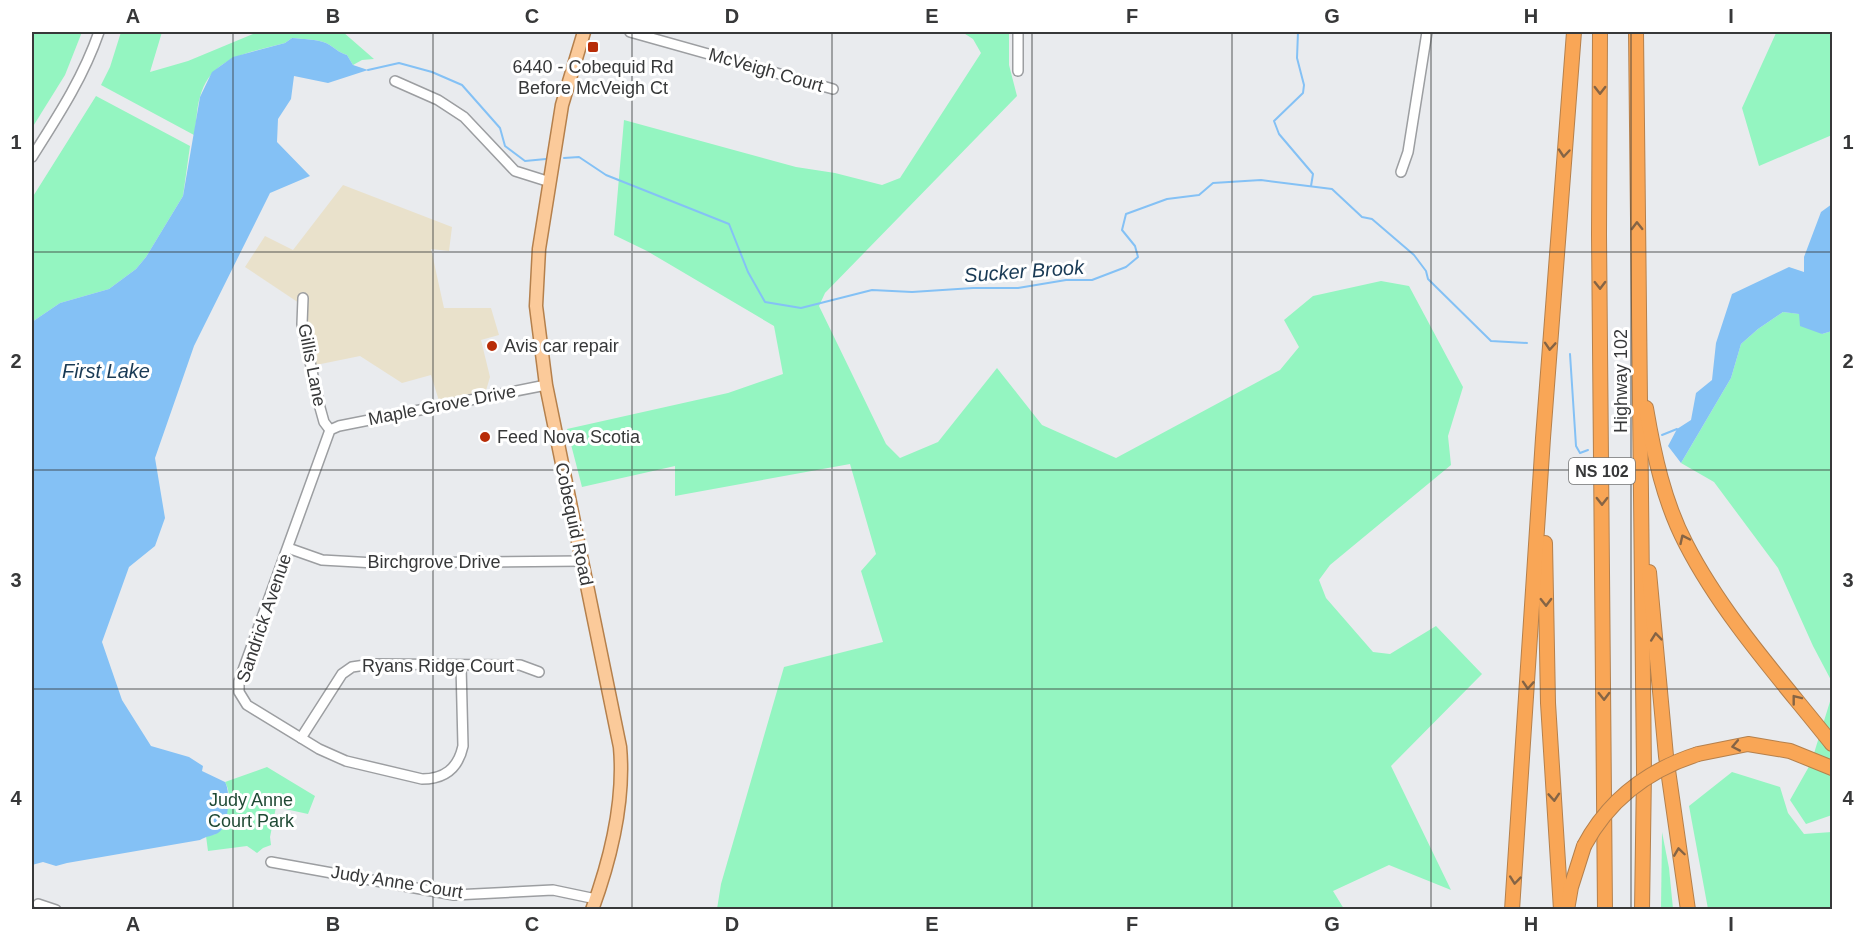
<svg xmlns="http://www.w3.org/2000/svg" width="1864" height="941" viewBox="0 0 1864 941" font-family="Arial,sans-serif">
  <rect width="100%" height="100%" fill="#e9ebee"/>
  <!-- industrial -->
  <polygon fill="#e9e1cb" points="343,185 452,227 449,251 431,249 444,308 491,308 499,335 481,340 490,377 485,394 439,401 431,375 402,383 360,356 311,366 304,329 308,309 245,267 265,236 293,250"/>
  <!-- green -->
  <g fill="#94f5c1">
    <polygon points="32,32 82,32 65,75 32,128"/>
    <path d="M 121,32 L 162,32 L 150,72 L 188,61 L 258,32 L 343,32 L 374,59 L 362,60 L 353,65 L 347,55 C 339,53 334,47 326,43 C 317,39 302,39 292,38 L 285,43 C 249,53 211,56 200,97 C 196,110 197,122 194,135 L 101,85 L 110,67 Z"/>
    <polygon points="962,32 1009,32 1009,65 1017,96 825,293 819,306 886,444 900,458 938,442 997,368 1042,425 1116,458 1280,370 1299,347 1284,320 1313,296 1381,281 1409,286 1463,387 1448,436 1451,465 1330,565 1319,580 1326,598 1373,652 1390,654 1436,626 1482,674 1391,766 1451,890 1389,865 1333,891 1344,909 717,909 721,884 784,667 883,642 861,571 876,554 850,464 675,496 675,466 582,487 567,429 728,393 783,374 774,326 647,251 614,235 624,120 796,167 835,173 882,185 900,178 981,53 973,39"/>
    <polygon points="1773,32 1832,32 1832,135 1759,166 1742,108 1776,33"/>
    <polygon points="96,96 190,146 183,196 146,257 136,269 109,289 60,303 32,322 32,198"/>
    <polygon points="1783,312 1800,314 1822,334 1832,331 1832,682 1813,646 1778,568 1714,482 1681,463 1731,378 1741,344 1758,329"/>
    <polygon points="1832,695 1832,815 1806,824 1790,800 1811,763"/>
    <path d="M 267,767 L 315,796 L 308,814 L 276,807 L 270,837 L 271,845 L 263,848 L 257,853 L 247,846 L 208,851 L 206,836 L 216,834 C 223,818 235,799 225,782 Z"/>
    <polygon points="1732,772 1780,787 1788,813 1804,834 1832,832 1832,909 1708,909 1689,806"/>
    <polygon points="1662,832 1669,868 1673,909 1661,909"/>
  </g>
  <!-- water -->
  <g fill="#84c1f5">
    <path d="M 292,38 C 302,39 317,39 326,43 C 334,47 339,53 347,55 L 353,65 L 368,70 L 328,83 L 294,76 L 291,99 L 278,119 L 277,142 L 310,176 L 270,193 L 194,346 L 155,458 L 165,518 L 155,546 L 129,567 L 102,642 L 122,700 L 151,746 L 189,757 L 203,766 L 202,771 L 225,782 C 231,792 229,826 218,833 C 213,836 206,836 200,840 L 67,863 L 56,866 L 43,862 L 32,865 L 32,322 L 60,303 L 109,289 L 136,269 L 146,257 L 183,196 L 200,97 L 212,72 L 233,57 L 285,43 Z"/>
    <polygon points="1832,204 1832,331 1822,334 1800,326 1799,314 1783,312 1758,329 1741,344 1731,378 1681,463 1668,446 1677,429 1691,420 1696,393 1712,380 1716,343 1732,294 1789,267 1804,272 1804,257 1821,212"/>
  </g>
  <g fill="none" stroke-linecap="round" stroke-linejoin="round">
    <!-- stream -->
    <g stroke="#84c1f5" stroke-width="2">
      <polyline points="1298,32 1297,58 1304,85 1303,93 1274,121 1279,134 1313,174 1311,186"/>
      <polyline points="368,70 399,63 432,72 462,85 500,128 505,146 525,161 546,159"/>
      <polyline points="564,158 579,157 606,175 729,224 748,272 765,302 801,308 872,290 912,292 973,288 1018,288 1066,280 1092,280 1126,267 1138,257 1135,246 1122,230 1126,214 1167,199 1199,195 1213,183 1261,180 1332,189 1362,217 1372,219 1414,255 1426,271 1428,279 1491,341 1527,343"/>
      <polyline points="1570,354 1576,446 1580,453 1588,450"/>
      <polyline points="1662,435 1677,429"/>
    </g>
    <defs>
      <g id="minor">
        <polyline points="630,32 833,89"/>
        <polyline points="1018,32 1018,71"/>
        <polyline points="395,81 438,100 464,117 515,171 550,182"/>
        <path d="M 32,157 C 58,116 83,78 99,32"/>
        <polyline points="1401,172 1408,152 1427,32"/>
        <polyline points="303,298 302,324 319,404 324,422 330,430"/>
        <polyline points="288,548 322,560 375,563 582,561"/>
        <path d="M 461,665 L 463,746 C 458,769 444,779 422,779 L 346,761 L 319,749 L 247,705 L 239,692 L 239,681 L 330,430 L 339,426 L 546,385"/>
        <polyline points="301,738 342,674 352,667 372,664 520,665 539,672"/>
        <polyline points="271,862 454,895 553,890 596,899"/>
        <polyline points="38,904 56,910"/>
      </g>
      <path id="major" d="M 584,32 L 562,105 L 539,249 L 536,306 L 546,385 L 620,747 C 625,802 611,858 592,910"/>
      <g id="highway">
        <polyline points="1600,32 1599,234 1605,910"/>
        <polyline points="1636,32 1644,772 1642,910"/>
        <path d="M 1646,408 C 1654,455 1664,502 1686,544 C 1723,616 1782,681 1832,744"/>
        <polyline points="1545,543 1548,703 1561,910"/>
        <polyline points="1649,572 1666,756 1688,910"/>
        <polyline points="1698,754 1748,744 1790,751 1832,768"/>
        <polyline points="1512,910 1543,438 1574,32"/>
        <polyline points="1567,910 1571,887 1584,846"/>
      </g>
    </defs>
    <!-- minor casing -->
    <use href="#minor" stroke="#9c9ea1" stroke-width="12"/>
    <!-- major casing -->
    <use href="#major" stroke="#b5804c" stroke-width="15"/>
    <!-- highway casing -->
    <use href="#highway" stroke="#b5804c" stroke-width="16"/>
    <!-- minor -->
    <use href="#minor" stroke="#fff" stroke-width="9"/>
    <!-- major -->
    <use href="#major" stroke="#fbca9a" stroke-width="12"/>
    <!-- highway -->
    <use href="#highway" stroke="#f9a656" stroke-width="14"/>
    <defs>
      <path id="highway-bridge" d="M 1584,846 C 1609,799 1648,770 1698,754"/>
    </defs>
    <!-- highway-bridge casing -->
    <use href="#highway-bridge" stroke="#b5804c" stroke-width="16" stroke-linecap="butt"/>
    <!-- highway-bridge -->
    <use href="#highway-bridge" stroke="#f9a656" stroke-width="14"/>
  </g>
  <!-- one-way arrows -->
  <defs><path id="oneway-chevron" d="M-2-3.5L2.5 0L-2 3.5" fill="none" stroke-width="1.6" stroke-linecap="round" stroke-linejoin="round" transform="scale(1.5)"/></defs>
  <g stroke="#856445">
    <use href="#oneway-chevron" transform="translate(1600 90) rotate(90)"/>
    <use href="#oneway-chevron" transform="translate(1564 153) rotate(95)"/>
    <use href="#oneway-chevron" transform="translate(1637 226) rotate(-91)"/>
    <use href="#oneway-chevron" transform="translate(1600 285) rotate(89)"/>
    <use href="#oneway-chevron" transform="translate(1550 346) rotate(94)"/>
    <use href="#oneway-chevron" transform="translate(1602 501) rotate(90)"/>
    <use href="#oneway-chevron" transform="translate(1684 539) rotate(-115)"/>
    <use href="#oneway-chevron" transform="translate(1546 602) rotate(89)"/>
    <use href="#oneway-chevron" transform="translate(1656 637) rotate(-96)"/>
    <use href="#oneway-chevron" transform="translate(1528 685) rotate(94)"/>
    <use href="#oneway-chevron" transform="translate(1604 696) rotate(89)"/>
    <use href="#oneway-chevron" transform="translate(1796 699) rotate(-128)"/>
    <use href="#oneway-chevron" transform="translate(1736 746) rotate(169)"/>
    <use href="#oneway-chevron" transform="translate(1554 797) rotate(86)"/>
    <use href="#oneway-chevron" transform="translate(1679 852) rotate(-98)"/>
    <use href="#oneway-chevron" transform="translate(1515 880) rotate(96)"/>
  </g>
  <!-- grid -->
  <path fill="none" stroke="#373839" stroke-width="1.5" stroke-opacity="0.55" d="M 233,32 L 233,910M 433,32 L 433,910M 632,32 L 632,910M 832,32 L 832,910M 1032,32 L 1032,910M 1232,32 L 1232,910M 1431,32 L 1431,910M 1631,32 L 1631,910M 32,252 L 1832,252M 32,470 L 1832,470M 32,689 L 1832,689"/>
  <!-- markers -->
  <g fill="#b72c07" stroke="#fff" stroke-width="2">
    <rect x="587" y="41" width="12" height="12" rx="3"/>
    <circle cx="492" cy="346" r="6"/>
    <circle cx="485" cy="437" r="6"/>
  </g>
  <g text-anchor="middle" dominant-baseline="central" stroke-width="6" stroke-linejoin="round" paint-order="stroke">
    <!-- shield labels -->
    <rect fill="#fff" stroke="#737474" stroke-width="1.5" x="1569" y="458" width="66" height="26" rx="4.5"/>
    <g font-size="16" font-weight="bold" fill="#373839">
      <text x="1602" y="471">NS 102</text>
    </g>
    <!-- poi labels -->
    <g font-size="18" fill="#373839" stroke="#fff" text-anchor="start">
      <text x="593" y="67" text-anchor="middle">6440 - Cobequid Rd<tspan x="593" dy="21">Before McVeigh Ct</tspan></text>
      <text x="504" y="346">Avis car repair</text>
      <text x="497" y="437">Feed Nova Scotia</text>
    </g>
    <!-- street labels -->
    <g font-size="18" fill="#373839" stroke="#fff">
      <text transform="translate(766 70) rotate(16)">McVeigh Court</text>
      <text transform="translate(312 365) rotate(79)">Gillis Lane</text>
      <text transform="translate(1621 381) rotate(-90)">Highway 102</text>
      <text transform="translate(442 405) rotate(-11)">Maple Grove Drive</text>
      <text transform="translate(574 524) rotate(78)">Cobequid Road</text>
      <text x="434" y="562">Birchgrove Drive</text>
      <text transform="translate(264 618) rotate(-71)">Sandrick Avenue</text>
      <text x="438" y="666">Ryans Ridge Court</text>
      <text transform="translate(397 882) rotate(9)">Judy Anne Court</text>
    </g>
    <!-- park labels -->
    <g font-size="18" fill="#204a35" stroke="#fff">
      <text x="251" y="800">Judy Anne<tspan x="251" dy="21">Court Park</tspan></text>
    </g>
    <!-- water labels -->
    <g font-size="20" font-style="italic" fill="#193a55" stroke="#fff">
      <text transform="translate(1024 271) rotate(-4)">Sucker Brook</text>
      <text x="106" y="371">First Lake</text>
    </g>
  </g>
  <!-- border -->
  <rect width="1864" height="941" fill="none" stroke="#ffffff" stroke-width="66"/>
  <rect x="33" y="33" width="1798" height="875" fill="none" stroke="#373839" stroke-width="2"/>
  <g font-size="20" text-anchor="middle" font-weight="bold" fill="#373839">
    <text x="133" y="23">A</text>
    <text x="333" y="23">B</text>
    <text x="532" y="23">C</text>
    <text x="732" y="23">D</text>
    <text x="932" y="23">E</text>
    <text x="1132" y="23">F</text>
    <text x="1332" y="23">G</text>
    <text x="1531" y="23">H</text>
    <text x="1731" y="23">I</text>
    <text x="16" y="149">1</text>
    <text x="1848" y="149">1</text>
    <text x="16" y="368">2</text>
    <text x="1848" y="368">2</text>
    <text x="16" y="587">3</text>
    <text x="1848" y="587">3</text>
    <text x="16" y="805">4</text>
    <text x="1848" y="805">4</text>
    <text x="133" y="931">A</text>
    <text x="333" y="931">B</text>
    <text x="532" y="931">C</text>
    <text x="732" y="931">D</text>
    <text x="932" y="931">E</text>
    <text x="1132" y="931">F</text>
    <text x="1332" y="931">G</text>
    <text x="1531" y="931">H</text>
    <text x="1731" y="931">I</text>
  </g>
</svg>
